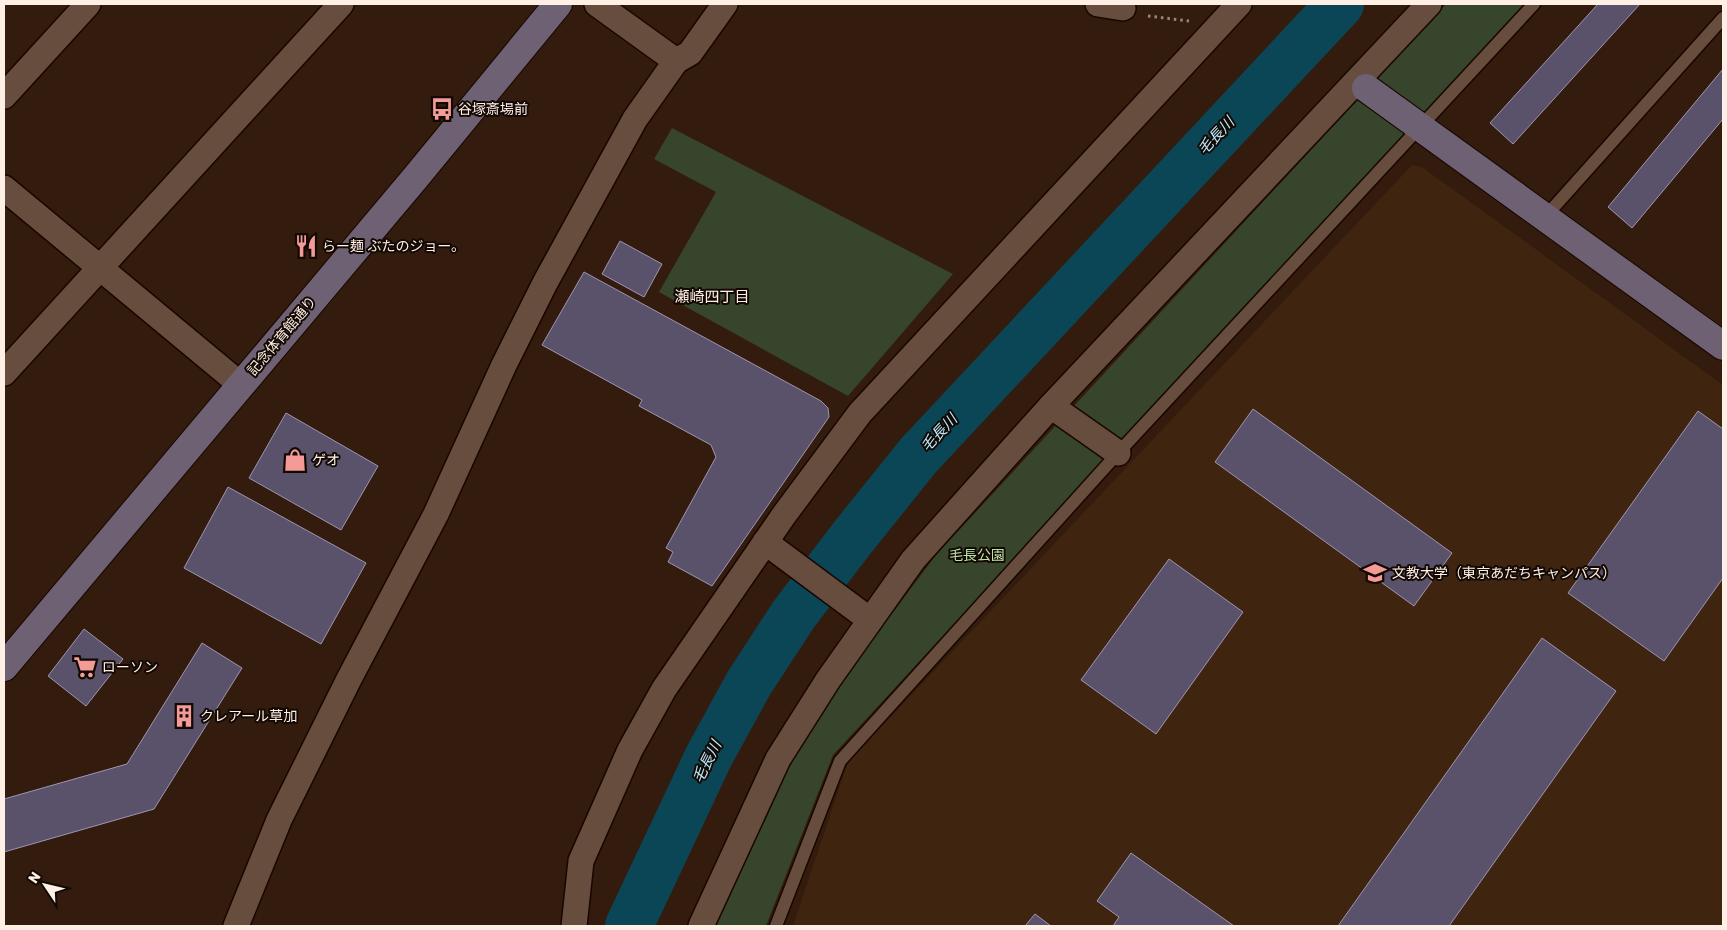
<svg xmlns="http://www.w3.org/2000/svg" width="1727" height="930" viewBox="0 0 1727 930" font-family="Rubik,'Noto Sans JP',sans-serif">
  <rect width="100%" height="100%" fill="#331c0d"/>
  <!-- built -->
  <polygon fill="#3f2410" points="1412,165 1422,167 1723,385 1723,926 793,926 848,762"/>
  <!-- green -->
  <g fill="#36452b">
    <polygon points="1446,4 1526,4 833,755 766,926 715,926 792,761 848,672 936,555"/>
    <polygon points="672,128 953,274 848,396 659,292 716,192 654,159"/>
  </g>
  <g fill="none" stroke-linecap="round" stroke-linejoin="round">
    <!-- river -->
    <polyline stroke="#0b4657" stroke-width="48" points="629,926 709,756 749,683 794,614 853,537 918,456 1340,4"/>
  </g>
  <!-- building -->
  <g fill="#5a516b" stroke="#9f95b2">
    <polygon points="1598,4 1640,4 1513,144 1490,123"/>
    <polygon points="1723,69 1723,119 1632,228 1608,207"/>
    <polygon points="620,241 662,264 644,297 602,274"/>
    <polygon points="584,272 821,401 828,408 829,417 712,586 668,562 673,552 666,548 716,457 711,445 639,406 642,400 542,345"/>
    <polygon points="1253,409 1452,553 1414,606 1215,462"/>
    <polygon points="1698,411 1723,429 1723,578 1664,661 1568,593"/>
    <polygon points="286,413 378,466 341,530 249,478"/>
    <polygon points="228,487 366,563 321,644 184,568"/>
    <polygon points="1169,559 1243,612 1156,734 1081,680"/>
    <polygon points="84,629 123,659 86,706 48,676"/>
    <polygon points="1542,638 1616,691 1449,926 1338,926"/>
    <polygon points="202,643 242,668 154,809 4,852 4,799 127,764"/>
    <polygon points="1131,853 1234,926 1113,926 1119,917 1097,901"/>
    <polygon points="1035,914 1051,926 1025,926"/>
  </g>
  <g fill="none" stroke-linecap="round" stroke-linejoin="round">
    <defs>
      <g id="lane">
        <polyline points="1545,217 1723,18"/>
        <polyline points="776,926 840,761 1118,453 1534,4"/>
      </g>
      <g id="street">
        <polyline points="597,4 676,61 690,53 725,4"/>
        <polyline points="1098,4 1123,8"/>
        <polyline points="4,96 88,4"/>
        <polyline points="4,188 241,385"/>
        <polyline points="4,373 341,4"/>
        <polyline points="1051,406 1118,453"/>
        <polyline points="765,542 870,620"/>
        <polyline points="236,926 279,820 349,679 436,514 504,365 545,283 635,119 676,61"/>
        <polyline points="574,926 581,861 630,750 664,689 784,515 860,413 1239,4"/>
        <polyline points="701,926 778,759 828,680 913,560 1051,406 1429,4"/>
      </g>
      <g id="secondary">
        <polyline points="1366,88 1723,346"/>
        <polyline points="4,667 416,177 558,4"/>
      </g>
    </defs>
    <!-- lane casing -->
    <use href="#lane" stroke="#190600" stroke-width="15"/>
    <!-- street casing -->
    <use href="#street" stroke="#190600" stroke-width="28"/>
    <!-- secondary casing -->
    <use href="#secondary" stroke="#190600" stroke-width="30"/>
    <!-- path -->
    <polyline stroke="#9a877a" stroke-width="3" stroke-dasharray="2.5 4" stroke-linecap="butt" points="1148,16 1189,21"/>
    <!-- lane -->
    <use href="#lane" stroke="#664d3d" stroke-width="12"/>
    <!-- street -->
    <use href="#street" stroke="#664d3d" stroke-width="25"/>
    <!-- secondary -->
    <use href="#secondary" stroke="#6d6173" stroke-width="28"/>
  </g>
  <!-- icons -->
  <defs>
    <symbol id="bus-bare" viewBox="-9 -9 18 18"><path d="M-5-6H5V4H4V6H2V4H-2V6H-4V4H-5ZM-3.5-4V0h7V-4ZM-3.5 1.2v1.5H-2V1.2ZM2 1.2v1.5H3.5V1.2Z" fill="#f59b97" stroke="#130904" stroke-width="2.5" paint-order="stroke"/></symbol>
    <symbol id="restaurant-bare" viewBox="-9 -9 18 18"><path d="M-5-6h1v4h1v-4h1v4h1v-4h1v5L-1.5 .5V6h-2V.5L-5-1ZM5-6V6H3V1.5H1.5Q1.5-4 5-6Z" fill="#f59b97" stroke="#130904" stroke-width="2.5" paint-order="stroke"/></symbol>
    <symbol id="shop-bare" viewBox="-9 -9 18 18"><path d="M-5-2.5h2.3a2.7 3.5 0 0 1 5.4 0H5L5.5 6h-11ZM-1.5-2.5h3a1.5 2.3 0 0 0-3 0Z" fill="#f59b97" stroke="#130904" stroke-width="2.5" paint-order="stroke"/></symbol>
    <symbol id="university-bare" viewBox="-9 -9 18 18"><path d="M0-5L7-2L0 1L-7-2ZM-4 1L0 2.5L4 1V4Q0 6-4 4Z" fill="#f59b97" stroke="#130904" stroke-width="2.5" paint-order="stroke"/></symbol>
    <symbol id="supermarket-bare" viewBox="-9 -9 18 18"><path d="M-6-5.5h2.5l.6 2H6L4.5 2H-2.5L-4.4-4H-6ZM-1.5 3.2a1.3 1.3 0 1 0 .1 0ZM3 3.2a1.3 1.3 0 1 0 .1 0Z" fill="#f59b97" stroke="#130904" stroke-width="2.5" paint-order="stroke"/></symbol>
    <symbol id="building-bare" viewBox="-9 -9 18 18"><path d="M-4-6H4V6H1V3H-1V6H-4ZM-2.5-4.3h1.7v1.8h-1.7ZM.8-4.3h1.7v1.8H.8ZM-2.5-1h1.7V.8h-1.7ZM.8-1h1.7V.8H.8Z" fill="#f59b97" stroke="#130904" stroke-width="2.5" paint-order="stroke"/></symbol>
  </defs>
  <g fill-rule="evenodd">
    <use href="#bus-bare" x="426" y="93" width="32" height="32"/>
    <use href="#restaurant-bare" x="290" y="230" width="32" height="32"/>
    <use href="#shop-bare" x="279" y="444" width="32" height="32"/>
    <use href="#university-bare" x="1359" y="557" width="32" height="32"/>
    <use href="#supermarket-bare" x="69" y="651" width="32" height="32"/>
    <use href="#building-bare" x="168" y="700" width="32" height="32"/>
  </g>
  <g text-anchor="middle" dominant-baseline="central" stroke-width="4" stroke-linejoin="round" paint-order="stroke">
    <!-- poi labels -->
    <g font-size="14" fill="#ffefe5" stroke="#130904" text-anchor="start">
      <text x="458" y="109">谷塚斎場前</text>
      <text x="322" y="246">らー麺 ぶたのジョー。</text>
      <text x="312" y="460">ゲオ</text>
      <text x="1392" y="573">文教大学（東京あだちキャンパス）</text>
      <text x="102" y="667">ローソン</text>
      <text x="200" y="716">クレアール草加</text>
    </g>
    <!-- street labels -->
    <g font-size="14" fill="#ffefe5" stroke="#130904">
      <text transform="translate(282 336) rotate(-50)">記念体育館通り</text>
    </g>
    <!-- park labels -->
    <g font-size="14" fill="#bfe5a6" stroke="#130904">
      <text x="977" y="555">毛長公園</text>
    </g>
    <!-- water labels -->
    <g font-size="15" font-style="italic" fill="#bbecff" stroke="#130904">
      <text transform="translate(1216 136) rotate(-47)">毛長川</text>
      <text transform="translate(939 433) rotate(-47)">毛長川</text>
      <text transform="translate(707 762) rotate(-63)">毛長川</text>
    </g>
    <!-- neighbourhood labels -->
    <g font-size="15" fill="#ffefe5" stroke="#130904">
      <text x="712" y="297">瀬崎四丁目</text>
    </g>
  </g>
  <!-- border -->
  <rect width="1727" height="930" fill="none" stroke="#ffefe5" stroke-width="10"/>
  <!-- north arrow -->
  <g transform="translate(45 885) rotate(305)" stroke="#130904" stroke-width="4" paint-order="stroke">
  <path d="M0-4L9 19L0 12L-9 19Z" fill="#ffefe5"/>
  <text y="-8" font-size="14" font-weight="bold" text-anchor="middle" fill="#ffefe5">N</text>
  </g>
</svg>
